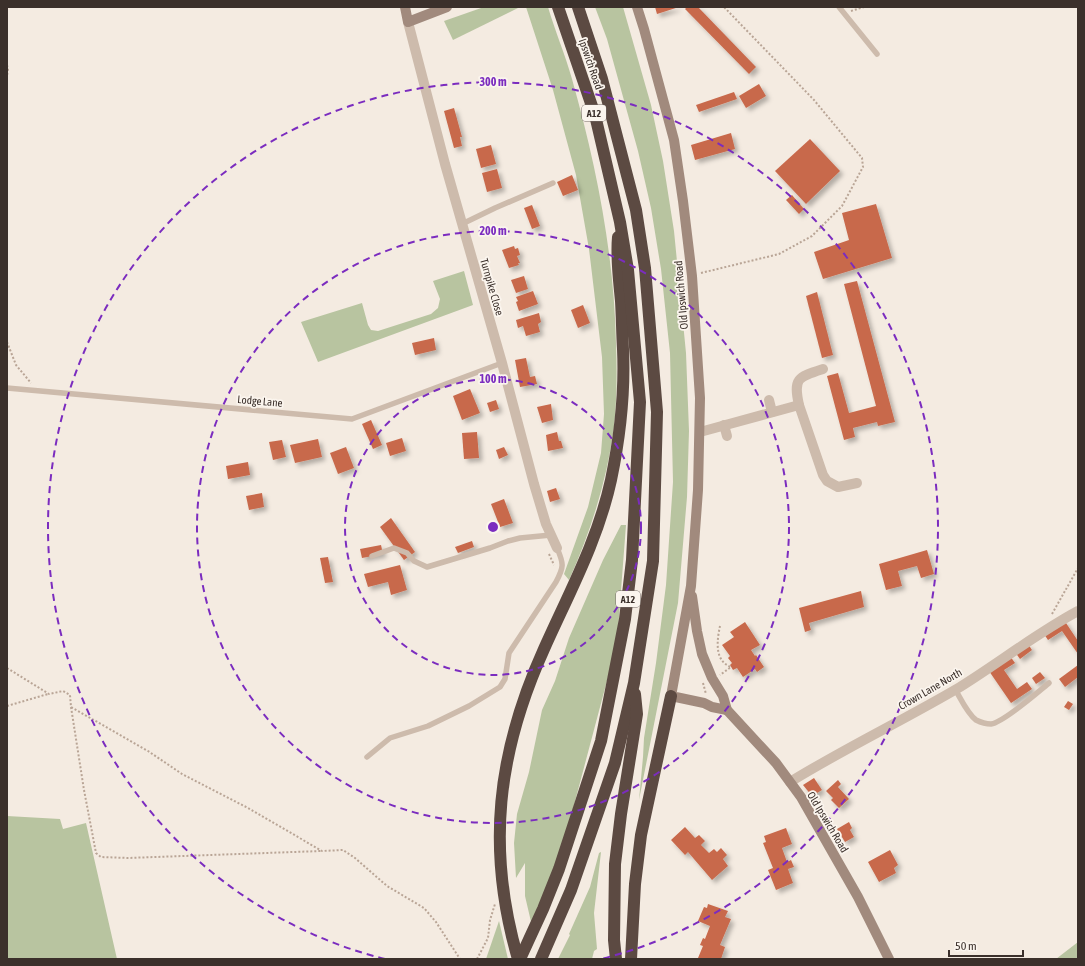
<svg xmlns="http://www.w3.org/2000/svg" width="1085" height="966" viewBox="0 0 1085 966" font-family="'Asap Condensed',sans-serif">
  <defs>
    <filter id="shadow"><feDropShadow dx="3.5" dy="3.5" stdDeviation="2" flood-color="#0004"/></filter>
  </defs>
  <rect width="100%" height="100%" fill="#f4ebe1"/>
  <!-- green -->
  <g fill="#b8c4a0">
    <polygon points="484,7 520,7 453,40 444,21"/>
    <path d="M 526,7 L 548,7 C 555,31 565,54 572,79 C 596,164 614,253 616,343 C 617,371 617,399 614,427 C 607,480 591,531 569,580 L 564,574 L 588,507 L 601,453 L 604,414 L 602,357 L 589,249 L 576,175 L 553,90 Z"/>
    <polygon points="595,7 623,7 651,105 663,161 674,231 686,353 689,431 687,497 678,603 639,800 643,757 644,738 656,663 666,585 673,482 670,353 661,269 651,208 638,151 607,39"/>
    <polygon points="464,271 473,305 318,362 301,322 362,303 368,325 371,330 378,331 431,314 438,308 440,299 433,281"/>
    <polygon points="621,525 626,525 617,643 556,873 532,926 525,896 525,863 516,878 514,843 517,814 529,772 542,710 555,681 569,638 603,560"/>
    <polygon points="7,816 60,819 63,829 86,823 117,959 7,959"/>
    <polygon points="601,852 594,913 597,949 594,951 592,959 558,959 570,935 569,934 590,887 599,853"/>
    <polygon points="499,921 508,959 486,959"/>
    <polygon points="1078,942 1078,959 1056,959"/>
  </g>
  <!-- building -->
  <g fill="#c8694b" filter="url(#shadow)">
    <polygon points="655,7 679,7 657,14"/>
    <polygon points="687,7 698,7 756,67 749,74 685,9"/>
    <polygon points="759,84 766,96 746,108 739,96"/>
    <polygon points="734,92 737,99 699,112 696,105"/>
    <polygon points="454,108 462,137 460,137 462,146 454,148 444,111"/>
    <polygon points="731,133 735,149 695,160 691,145"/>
    <polygon points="810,139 840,171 806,204 775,171"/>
    <polygon points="491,145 496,164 481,168 476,149"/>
    <polygon points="497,169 502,188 487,192 482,173"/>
    <polygon points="572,175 578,190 563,196 557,182"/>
    <polygon points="792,195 804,209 799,214 786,200"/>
    <polygon points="876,204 892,258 823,279 814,252 849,240 842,213"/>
    <polygon points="532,205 540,226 532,229 524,208"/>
    <polygon points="514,246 515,249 518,248 520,255 517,256 520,263 518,263 519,265 509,268 502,250"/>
    <polygon points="524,276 528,289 516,293 511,280"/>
    <polygon points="857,281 895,422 878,426 877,422 853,428 855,437 844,440 827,376 838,373 849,413 876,406 844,284"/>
    <polygon points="533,291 538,304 519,311 516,302 518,301 516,297"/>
    <polygon points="817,292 833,355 822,358 806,296"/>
    <polygon points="583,305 590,323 578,328 571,310"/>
    <polygon points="539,313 541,322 538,324 540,332 526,336 523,326 518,328 516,320"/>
    <polygon points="434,338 436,350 415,355 412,343"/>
    <polygon points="526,358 530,377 535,376 537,384 520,387 515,360"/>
    <polygon points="470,389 480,413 462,420 453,396"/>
    <polygon points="496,400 499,409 490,412 487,403"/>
    <polygon points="551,404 553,420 542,423 537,407"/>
    <polygon points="371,420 382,445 373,449 362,424"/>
    <polygon points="477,432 479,458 464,459 462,433"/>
    <polygon points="557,432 559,441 561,441 563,448 548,451 546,435"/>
    <polygon points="402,438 406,451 390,456 386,443"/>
    <polygon points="318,439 322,457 295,463 290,445"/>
    <polygon points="282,440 286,457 273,460 269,442"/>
    <polygon points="346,447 354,468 338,474 330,453"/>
    <polygon points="504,447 508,455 499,459 496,450"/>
    <polygon points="248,462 250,475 228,479 226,466"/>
    <polygon points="556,488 560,499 550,502 547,491"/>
    <polygon points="262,493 264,507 249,510 246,496"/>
    <polygon points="504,499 513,523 500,527 491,504"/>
    <polygon points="391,518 415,552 404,560 380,527"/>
    <polygon points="472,541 474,547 458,553 455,547"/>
    <polygon points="381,545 383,554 362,558 360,549"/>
    <polygon points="927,550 934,574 921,578 917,566 898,571 902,586 886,590 879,564"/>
    <polygon points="328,557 333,582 325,583 320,558"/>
    <polygon points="400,565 407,590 391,595 388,582 368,587 364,574"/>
    <polygon points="861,591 864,607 809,623 811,630 805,632 799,608"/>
    <polygon points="1064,620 1078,641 1078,654 1062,631 1048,640 1044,634"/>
    <polygon points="745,622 760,645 751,650 755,656 756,655 764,667 757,672 755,669 743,677 737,668 733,670 730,665 732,663 728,658 730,656 722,645 734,637 730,632"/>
    <polygon points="1028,644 1032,650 1020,659 1015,652"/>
    <polygon points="1010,656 1015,663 1004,670 1017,689 1027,682 1032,689 1011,703 989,671"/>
    <polygon points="1078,665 1078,677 1065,687 1059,679"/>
    <polygon points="1040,672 1045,678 1036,684 1032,678"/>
    <polygon points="1068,701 1073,704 1069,710 1064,707"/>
    <polygon points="814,778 822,790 812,796 803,785"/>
    <polygon points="838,780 841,784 838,787 849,799 839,808 831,800 833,798 826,791"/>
    <polygon points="849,822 852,828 850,830 854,837 845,842 837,829"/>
    <polygon points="685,827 695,838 699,835 705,841 701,845 709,853 714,849 717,852 721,848 727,855 723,859 728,866 712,880 688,852 685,855 671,840"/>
    <polygon points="786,828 792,844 782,848 787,862 791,860 794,867 788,869 793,883 776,890 768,870 773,868 763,843 766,842 764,836"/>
    <polygon points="890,850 898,865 894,868 896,873 879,882 868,862"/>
    <polygon points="708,904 728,911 725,917 731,919 720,945 725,947 721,959 698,958 703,946 700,945 703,938 705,939 710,926 698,921 704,907 707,908"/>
  </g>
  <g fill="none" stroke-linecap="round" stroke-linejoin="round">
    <!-- path -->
    <g stroke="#b9a596" stroke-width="2" stroke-dasharray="2 2" stroke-linecap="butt">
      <polyline points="851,11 864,7"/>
      <polyline points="7,65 8,69 7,76"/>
      <polyline points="701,273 779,254 812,236 842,206 863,167 862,158 814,100 724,7"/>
      <polyline points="7,342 16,365 31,383"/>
      <polyline points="549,554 554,565"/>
      <polyline points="1052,614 1078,568"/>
      <path d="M 720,626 C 717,640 714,661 731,667 L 720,675"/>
      <polyline points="7,668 49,694 63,691 70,695 71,707 148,751 182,774 248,808 322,851 343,850 355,858 387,886 424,908 436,922 460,959"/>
      <polyline points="703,683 706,694"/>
      <polyline points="7,706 48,694"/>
      <polyline points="71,707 84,790 96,853 101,857 128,858 321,851"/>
      <polyline points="477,959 488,938 490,920 495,904"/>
    </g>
    <!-- lane -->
    <g stroke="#cdbbac" stroke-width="5.5">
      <polyline points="839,7 877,54"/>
      <polyline points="462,224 495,208 553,183"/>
      <polyline points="7,388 352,419 502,363"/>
      <polyline points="372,556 394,548 407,553 414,561 427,567 490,548 508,541 520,538 551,535"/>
      <path d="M 955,689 C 961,699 967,713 976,720 C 980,722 987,724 991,724 C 1004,722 1038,692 1049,683"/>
      <path d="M 367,757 L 390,738 L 428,726 L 469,706 L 500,687 L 505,679 L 509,653 L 556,582 C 564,567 564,564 557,548"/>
    </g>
    <!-- street -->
    <g stroke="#cdbbac" stroke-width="10">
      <polyline points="408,22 445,164 502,363 534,484 546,524 557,548"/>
      <polyline points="769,400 772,412"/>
      <polyline points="799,405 823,475 827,481 838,487 857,483"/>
      <polyline points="724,425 727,436"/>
      <path d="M 700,432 L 799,405 C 793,378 798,377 823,369"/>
      <path d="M 790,782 C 845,748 904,720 960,687 C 1000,662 1037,633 1078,611"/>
    </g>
    <!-- secondary -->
    <g stroke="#a18a7d" stroke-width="10">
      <polyline points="405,7 408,22 447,7"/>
      <polyline points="637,7 644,29 674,140 683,201 692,276 700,398 698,490 691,586 671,696 704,703 712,707 727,710"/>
      <polyline points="692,596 697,631 702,654 712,678 723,696 727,710 776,763 801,797 858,897 889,959"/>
    </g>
    <!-- highway -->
    <g stroke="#5c4a42" stroke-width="12">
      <path d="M 518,959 C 486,849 497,753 544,649 C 569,593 598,540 611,480 C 620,437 625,393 623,349 C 622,333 622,317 621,301 C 619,279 616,259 618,237"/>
      <polyline points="520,959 543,909 559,869 601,741 625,619 632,560 640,402 628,270 620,222 595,115 558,7"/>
      <polyline points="541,959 571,890 615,763 634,683 653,561 657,412 645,268 636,210 602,79 578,7"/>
      <polyline points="616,959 614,940 615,864 621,814 637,714 635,694"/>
      <polyline points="631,959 635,884 641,835 671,696"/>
    </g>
  </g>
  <!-- distance rings -->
  <g fill="none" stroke="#7b2cbf" stroke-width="2" stroke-dasharray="7 5">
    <circle cx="493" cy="527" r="148"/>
    <circle cx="493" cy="527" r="296"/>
    <path d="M385 959A445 445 0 1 1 601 959"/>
  </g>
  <g text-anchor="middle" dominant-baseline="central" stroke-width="3.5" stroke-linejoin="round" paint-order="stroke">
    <!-- shield labels -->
    <g fill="#fbf5ee" stroke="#756b66" stroke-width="1">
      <rect x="582" y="105" width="24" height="16" rx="3"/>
      <rect x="616" y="591" width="24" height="16" rx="3"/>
    </g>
    <g font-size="10" font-weight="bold" fill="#3b302b">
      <text x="594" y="113">A12</text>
      <text x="628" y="599">A12</text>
    </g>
    <!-- street labels -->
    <g font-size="11" fill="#3b302b" stroke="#fbf5ee">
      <text transform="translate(591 64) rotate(71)">Ipswich Road</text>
      <text transform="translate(492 287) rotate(74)">Turnpike Close</text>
      <text transform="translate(681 295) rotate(-95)">Old Ipswich Road</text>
      <text transform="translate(260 401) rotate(5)">Lodge Lane</text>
      <text transform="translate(930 689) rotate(-30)">Crown Lane North</text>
      <text transform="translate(828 822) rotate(59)">Old Ipswich Road</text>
    </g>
  </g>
  <circle cx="493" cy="527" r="6" fill="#7b2cbf" stroke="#fbf5ee" stroke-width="2"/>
  <g font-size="12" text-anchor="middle" font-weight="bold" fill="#7b2cbf" stroke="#fbf5ee" stroke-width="3.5" stroke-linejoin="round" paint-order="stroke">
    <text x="493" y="86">300 m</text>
    <text x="493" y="235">200 m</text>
    <text x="493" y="383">100 m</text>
  </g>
  <!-- border -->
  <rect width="1085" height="966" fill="none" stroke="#3b302b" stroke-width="16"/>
  <!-- scale -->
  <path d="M949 950v6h74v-6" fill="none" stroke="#3b302b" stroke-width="2"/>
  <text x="955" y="950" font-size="12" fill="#3b302b" stroke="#fbf5ee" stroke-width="3" paint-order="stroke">50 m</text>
</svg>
